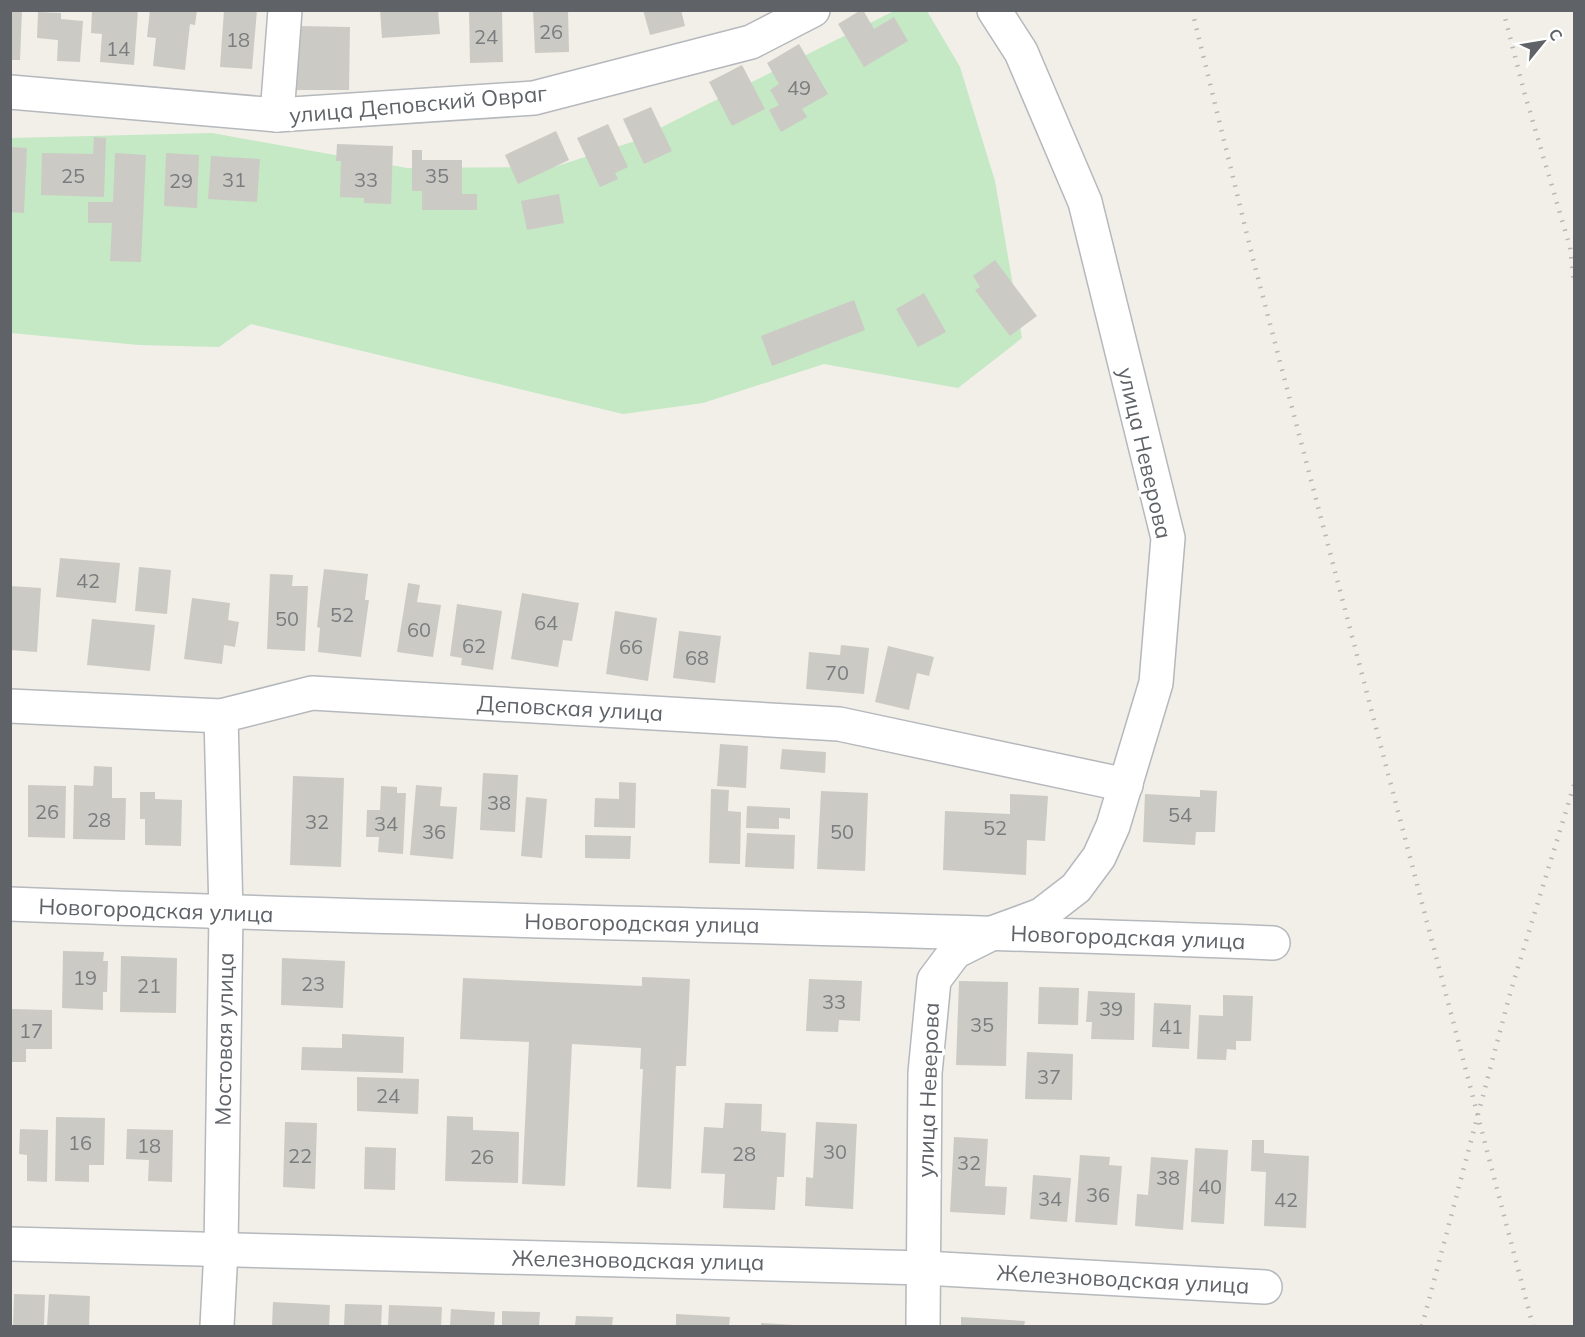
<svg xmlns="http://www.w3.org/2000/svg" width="1585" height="1337" viewBox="0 0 1585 1337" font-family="Mulish,sans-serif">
  <rect width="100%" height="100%" fill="#f1efe8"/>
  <!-- green -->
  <polygon fill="#c5e8c5" points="894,11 927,11 960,67 995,181 1022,338 958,388 824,364 703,403 623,414 251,324 219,347 139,345 11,333 10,138 212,133 407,168 554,167 632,142"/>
  <!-- building -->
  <g fill="#cccac5">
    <polygon points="10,10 22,10 20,60 10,60"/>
    <polygon points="92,10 138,10 134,65 100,62 102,34 91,33"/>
    <polygon points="150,10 197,10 195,25 190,24 185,70 153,66 156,38 147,37"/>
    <polygon points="224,10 257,10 252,69 220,67"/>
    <polygon points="380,10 438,10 440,34 382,38"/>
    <polygon points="469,10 502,10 503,62 470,63"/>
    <polygon points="533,10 568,10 569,52 535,53"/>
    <polygon points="643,10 681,10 685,26 650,35"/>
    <polygon points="861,10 863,10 874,29 894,17 908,41 864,67 838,24"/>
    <polygon points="38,12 61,13 61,19 83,21 80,62 57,61 58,40 37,38"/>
    <polygon points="298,26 350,27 349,90 297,90"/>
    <polygon points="799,44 828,94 802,109 807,117 781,132 769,110 779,105 770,90 779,84 767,63"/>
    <polygon points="742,65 765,109 732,126 709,82"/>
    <polygon points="651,107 672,151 644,164 623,119"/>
    <polygon points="608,124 628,167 615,173 618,179 600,187 577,138"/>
    <polygon points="556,131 569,160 518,184 505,155"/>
    <polygon points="94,137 106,138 104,197 41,195 42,153 93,154"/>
    <polygon points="337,144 393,146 391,204 364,203 364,198 340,197 341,161 336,161"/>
    <polygon points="10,147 27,148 24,213 10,212"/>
    <polygon points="412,150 422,150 422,160 462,160 462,194 477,194 477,210 422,210 422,191 412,191"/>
    <polygon points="115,153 146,155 141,262 110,261 112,223 88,223 88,202 113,202"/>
    <polygon points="166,153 199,155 197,208 164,206"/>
    <polygon points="211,156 260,159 257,202 208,199"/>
    <polygon points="559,194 564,223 527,230 521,201"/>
    <polygon points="995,260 1037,316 1010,336 975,290 980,287 973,276"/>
    <polygon points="924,293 946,332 918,347 896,309"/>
    <polygon points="854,300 865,330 772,366 761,336"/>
    <polygon points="60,558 120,563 116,603 56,597"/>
    <polygon points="139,567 171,570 167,614 135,611"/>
    <polygon points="324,569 368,574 365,600 369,600 361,657 318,652 320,628 317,627"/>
    <polygon points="270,574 293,575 292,586 308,586 305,651 267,649"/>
    <polygon points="408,583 420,585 417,602 441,605 433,657 397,652"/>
    <polygon points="10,586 41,588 37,652 10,650"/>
    <polygon points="522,593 579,603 572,641 563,640 558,667 511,659"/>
    <polygon points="192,598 230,603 228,620 239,622 235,647 224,645 222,664 184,659"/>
    <polygon points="457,604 502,611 493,670 461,665 462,658 450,656"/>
    <polygon points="615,611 657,618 648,681 606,674"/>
    <polygon points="92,619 155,625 150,671 87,665"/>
    <polygon points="679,631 721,636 715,683 673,678"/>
    <polygon points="841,645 869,648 864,694 806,689 809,652 840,655"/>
    <polygon points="888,646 934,657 929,676 917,673 909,710 875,702"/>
    <polygon points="720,744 748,746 746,788 717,786"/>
    <polygon points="782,749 826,752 825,773 780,769"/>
    <polygon points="94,766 112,767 112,798 126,798 125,840 73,839 74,785 93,786"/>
    <polygon points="483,773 518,775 515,832 480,830"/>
    <polygon points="293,776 344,778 341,867 290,865"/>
    <polygon points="619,782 636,783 635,828 594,827 595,798 619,799"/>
    <polygon points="28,785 66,786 65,838 28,837"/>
    <polygon points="416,785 442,787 440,806 457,807 453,859 410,855"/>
    <polygon points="381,786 397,787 397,793 406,793 403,854 378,852 379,837 366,837 367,810 380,810"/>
    <polygon points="711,789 729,790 728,811 741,812 740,864 709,863"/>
    <polygon points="1200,790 1217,791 1215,832 1196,832 1195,845 1143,842 1145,794 1200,797"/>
    <polygon points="821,791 868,793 865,871 817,869"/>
    <polygon points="140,792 155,792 155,799 182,800 181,846 145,845 145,819 140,819"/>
    <polygon points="1010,794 1048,796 1045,841 1027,840 1026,875 943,870 945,811 1010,814"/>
    <polygon points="526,797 547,799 542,858 521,856"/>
    <polygon points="747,806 790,808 790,819 779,818 779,829 746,828"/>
    <polygon points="747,833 795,835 794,869 745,867"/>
    <polygon points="585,835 631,836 630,859 585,858"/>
    <polygon points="63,951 104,952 103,961 108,961 107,992 103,992 103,1010 62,1008"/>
    <polygon points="121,956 177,958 176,1013 120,1012"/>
    <polygon points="282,958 345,961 343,1008 281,1005"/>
    <polygon points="642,977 690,979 686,1066 676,1066 671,1189 637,1187 643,1069 640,1069 641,1048 572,1044 565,1186 522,1184 529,1042 460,1039 463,978 642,986"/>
    <polygon points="809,979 862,981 860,1021 839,1020 838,1032 806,1031"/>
    <polygon points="959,981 1008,982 1006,1066 956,1065"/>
    <polygon points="1039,987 1079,988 1078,1025 1038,1024"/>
    <polygon points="1088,991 1135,993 1134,1040 1091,1039 1092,1022 1086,1022"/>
    <polygon points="1223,995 1253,996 1251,1041 1236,1041 1236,1050 1227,1049 1226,1060 1197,1059 1199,1015 1223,1016"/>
    <polygon points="1154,1003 1191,1005 1189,1049 1152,1047"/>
    <polygon points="10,1009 52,1010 52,1049 26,1049 26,1062 10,1062"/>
    <polygon points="342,1034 404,1037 403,1073 301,1070 302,1047 342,1048"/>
    <polygon points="1027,1052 1073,1054 1072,1100 1025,1099"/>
    <polygon points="357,1077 419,1079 418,1114 357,1111"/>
    <polygon points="725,1103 762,1104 761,1131 786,1133 784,1177 777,1177 775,1210 723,1208 725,1174 701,1173 704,1127 723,1128"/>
    <polygon points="447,1116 473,1117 473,1130 519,1132 518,1183 445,1181"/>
    <polygon points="56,1117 105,1118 104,1165 89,1165 89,1182 55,1181"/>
    <polygon points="285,1122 317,1123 315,1189 283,1187"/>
    <polygon points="816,1122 857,1124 853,1209 805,1206 806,1177 813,1178"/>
    <polygon points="20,1129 48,1130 47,1182 27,1181 27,1155 19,1154"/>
    <polygon points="127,1129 173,1130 172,1182 148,1181 149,1160 126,1159"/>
    <polygon points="954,1137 988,1139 985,1186 1007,1187 1005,1215 950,1212"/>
    <polygon points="1252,1140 1264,1140 1264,1153 1309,1156 1306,1228 1264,1226 1266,1172 1251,1171"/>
    <polygon points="365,1147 396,1148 395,1190 364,1189"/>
    <polygon points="1195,1148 1228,1150 1224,1224 1191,1222"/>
    <polygon points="1080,1155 1110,1157 1109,1165 1122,1166 1117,1225 1075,1222"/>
    <polygon points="1151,1157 1188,1160 1183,1230 1135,1226 1137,1194 1148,1195"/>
    <polygon points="1033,1175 1071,1178 1067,1222 1030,1219"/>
    <polygon points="14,1294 45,1295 44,1326 13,1326"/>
    <polygon points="49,1294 90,1296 89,1326 47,1326"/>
    <polygon points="273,1302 330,1305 329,1326 272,1326"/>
    <polygon points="345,1304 382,1305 381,1326 344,1326"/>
    <polygon points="389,1305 442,1307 441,1326 388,1326"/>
    <polygon points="451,1309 495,1312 494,1326 450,1326"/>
    <polygon points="502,1311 540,1312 539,1326 502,1326"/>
    <polygon points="676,1314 730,1317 729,1326 676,1326"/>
    <polygon points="576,1316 613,1317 612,1326 575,1326"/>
    <polygon points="961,1317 1025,1321 1024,1326 961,1326"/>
    <polygon points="761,1323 795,1325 795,1326 761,1326"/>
  </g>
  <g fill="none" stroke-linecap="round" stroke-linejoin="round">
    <defs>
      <g id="minor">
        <polyline points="10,92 277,115 534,98 751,42 813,10"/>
        <polyline points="277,115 285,10"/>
        <polyline points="10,706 221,716 312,693 839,724 1126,785"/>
        <path d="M 10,904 C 431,921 852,926 1273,943"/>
        <polyline points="10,1244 924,1268 1265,1287"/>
        <polyline points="217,1326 221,1250 226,913 221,716"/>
        <polyline points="923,1326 925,1073 934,980 955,952 995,932 1041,915 1076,888 1099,857 1113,826 1156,683 1168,538 1085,202 1021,52 994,10"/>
      </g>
    </defs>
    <!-- minor casing -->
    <use href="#minor" stroke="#b5b8bc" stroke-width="36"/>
    <!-- minor -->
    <use href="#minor" stroke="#fff" stroke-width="33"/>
    <!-- rail -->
    <g stroke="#b6b7b8" stroke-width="4.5" stroke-dasharray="1.5 8" stroke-linecap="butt">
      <polyline points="1192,10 1253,259 1533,1326"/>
      <polyline points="1503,10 1525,95 1570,247 1574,282"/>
      <polyline points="1422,1326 1511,990 1574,785"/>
    </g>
  </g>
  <g text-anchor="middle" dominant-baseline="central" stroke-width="6" stroke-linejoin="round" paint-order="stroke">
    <!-- number labels -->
    <g font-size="20" fill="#7a7d7f">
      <text x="551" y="31">26</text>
      <text x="486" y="36">24</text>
      <text x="238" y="39">18</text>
      <text x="118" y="48">14</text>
      <text x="799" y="87">49</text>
      <text x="73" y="175">25</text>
      <text x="437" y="175">35</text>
      <text x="234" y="179">31</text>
      <text x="366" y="179">33</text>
      <text x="181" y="180">29</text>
      <text x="88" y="580">42</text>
      <text x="342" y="614">52</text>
      <text x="287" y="618">50</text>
      <text x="546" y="622">64</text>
      <text x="419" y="629">60</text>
      <text x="474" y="645">62</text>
      <text x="631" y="646">66</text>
      <text x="697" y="657">68</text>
      <text x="837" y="672">70</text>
      <text x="499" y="802">38</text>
      <text x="47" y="811">26</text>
      <text x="1180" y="814">54</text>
      <text x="99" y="819">28</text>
      <text x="317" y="821">32</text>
      <text x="386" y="823">34</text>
      <text x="995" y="827">52</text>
      <text x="434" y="831">36</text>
      <text x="842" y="831">50</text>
      <text x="85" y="977">19</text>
      <text x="313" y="983">23</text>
      <text x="149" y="985">21</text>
      <text x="834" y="1001">33</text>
      <text x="1111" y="1008">39</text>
      <text x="982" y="1024">35</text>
      <text x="1171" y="1026">41</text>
      <text x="31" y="1030">17</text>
      <text x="1049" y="1076">37</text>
      <text x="388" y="1095">24</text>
      <text x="80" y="1142">16</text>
      <text x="149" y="1145">18</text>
      <text x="835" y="1151">30</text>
      <text x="744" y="1153">28</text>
      <text x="300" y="1155">22</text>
      <text x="482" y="1156">26</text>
      <text x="969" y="1162">32</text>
      <text x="1168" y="1177">38</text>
      <text x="1210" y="1186">40</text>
      <text x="1098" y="1194">36</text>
      <text x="1050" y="1198">34</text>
      <text x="1286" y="1199">42</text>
    </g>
    <!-- street labels -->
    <g font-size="22" fill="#5f6368" stroke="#fff">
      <text transform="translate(418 104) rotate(-5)">улица Деповский Овраг</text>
      <text transform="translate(1145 453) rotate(77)">улица Неверова</text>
      <text transform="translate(570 708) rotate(3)">Деповская улица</text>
      <text transform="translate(156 910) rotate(2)">Новогородская улица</text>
      <text transform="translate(642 923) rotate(1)">Новогородская улица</text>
      <text transform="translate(1128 937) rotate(2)">Новогородская улица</text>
      <text transform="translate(224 1039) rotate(-89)">Мостовая улица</text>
      <text transform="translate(928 1090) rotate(-88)">улица Неверова</text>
      <text transform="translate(638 1260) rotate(1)">Железноводская улица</text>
      <text transform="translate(1123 1279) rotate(3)">Железноводская улица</text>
    </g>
  </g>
  <!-- border -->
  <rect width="1585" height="1337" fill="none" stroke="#5f6368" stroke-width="24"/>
  <!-- north arrow -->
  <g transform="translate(1543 42) rotate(60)" stroke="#ffffff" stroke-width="4.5" paint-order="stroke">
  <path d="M0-4.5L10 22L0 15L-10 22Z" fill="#5f6368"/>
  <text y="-9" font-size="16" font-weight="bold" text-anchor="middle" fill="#5f6368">С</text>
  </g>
</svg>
